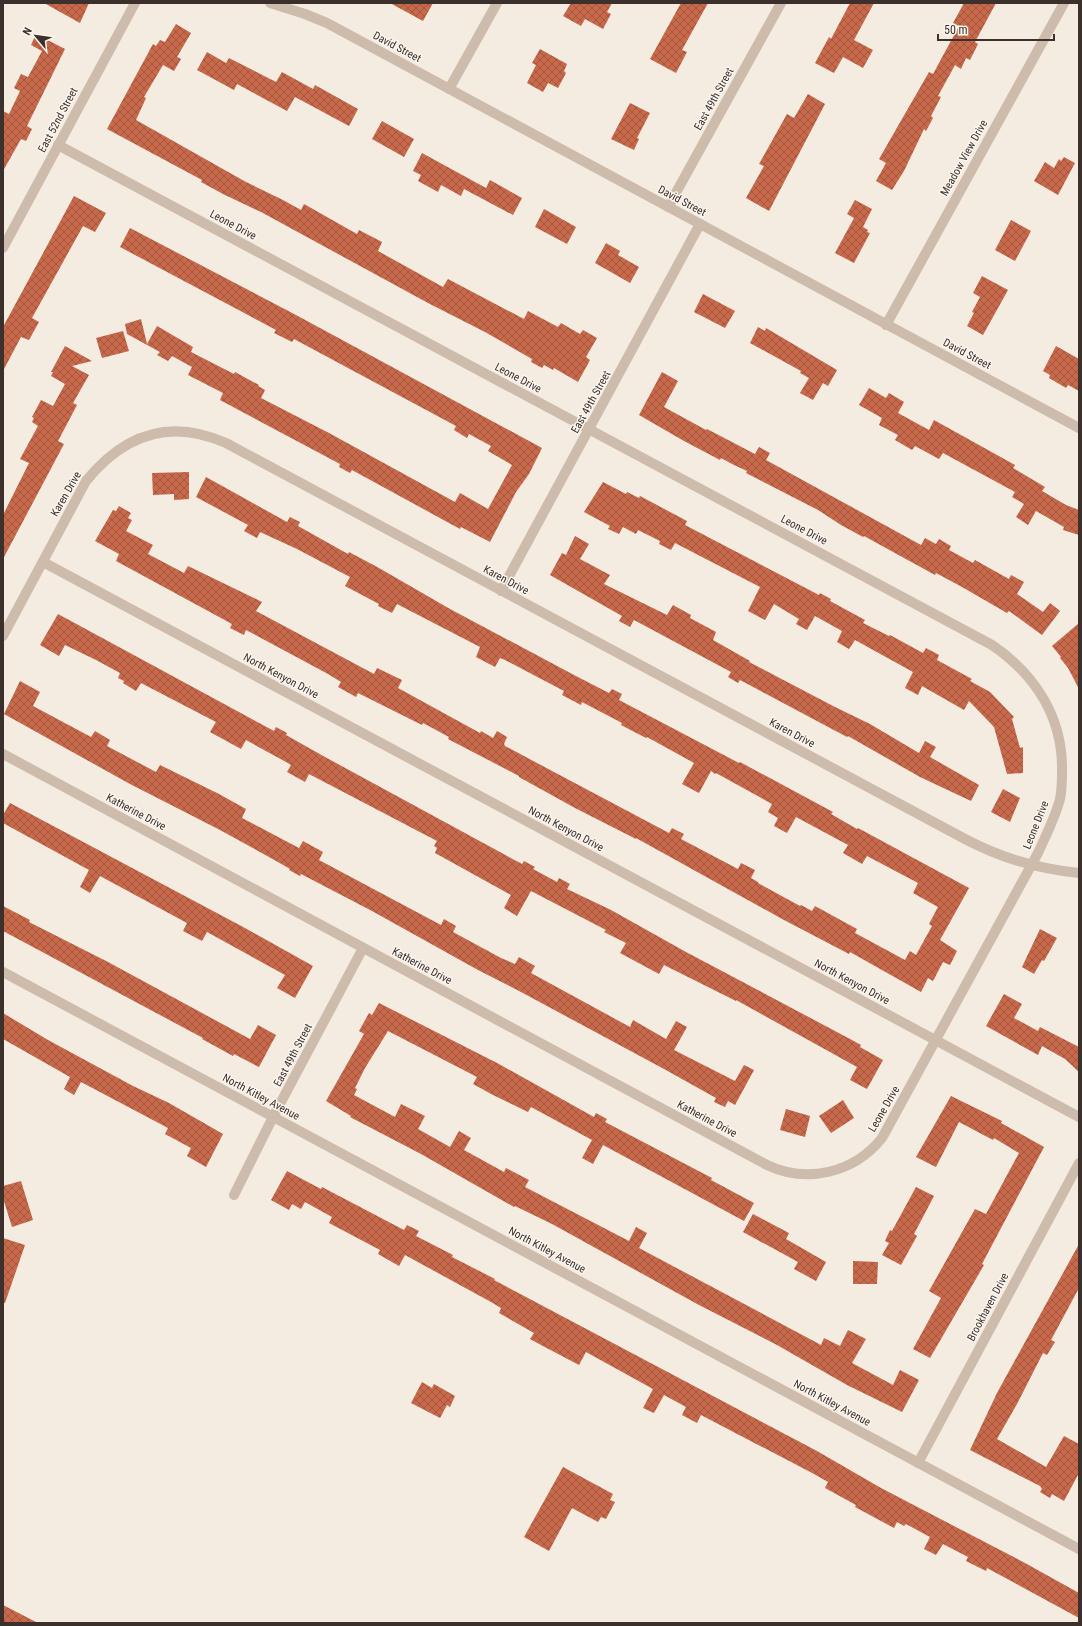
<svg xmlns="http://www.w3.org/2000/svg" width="1082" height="1626" viewBox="0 0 1082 1626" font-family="'Roboto Condensed',sans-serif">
  <defs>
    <pattern id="building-cross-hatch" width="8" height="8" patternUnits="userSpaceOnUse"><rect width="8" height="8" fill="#c8694b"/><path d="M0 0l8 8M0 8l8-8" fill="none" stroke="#a4573f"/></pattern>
  </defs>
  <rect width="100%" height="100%" fill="#f4ebe1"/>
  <!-- building -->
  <g fill="url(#building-cross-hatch)">
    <polygon points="44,3 89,3 80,23"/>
    <polygon points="390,3 433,3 423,21"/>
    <polygon points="571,3 612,3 607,12 611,14 603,29 585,19 581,26 563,16"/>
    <polygon points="681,3 708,3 682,50 687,52 676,73 650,59"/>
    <polygon points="850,3 874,3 854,40 873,50 863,68 843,57 834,73 815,63 829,37 831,39"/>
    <polygon points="964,3 996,3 975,42 978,44 970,60 966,58 961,69 955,65 938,96 941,97 931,116 933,118 926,131 924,129 904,171 892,190 876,181 886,163 879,159 929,72 933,74 959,26 953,23"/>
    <polygon points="176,24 191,33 177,57 181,59 174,71 163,65 144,97 146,98 136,120 246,182 283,200 301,210 304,204 357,234 359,230 382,242 378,251 443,287 448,279 524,319 528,311 558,327 561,323 580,334 583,330 597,338 586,357 590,360 578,382 554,368 553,370 544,365 542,368 531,362 532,359 485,332 428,303 261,212 223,194 201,182 202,180 107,129 153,44 156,46 160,40 165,42"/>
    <polygon points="36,34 65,49 27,126 32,129 26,141 21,139 3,171 3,111 9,114 20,91 14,88 21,74 28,77 42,51 31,45"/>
    <polygon points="540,49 567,64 564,71 566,73 558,88 548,83 543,92 527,83 536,65 532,63"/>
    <polygon points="207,52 226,63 229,58 276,82 282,72 313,89 315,85 358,109 349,126 295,97 287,111 237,84 234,90 197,70"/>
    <polygon points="808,94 825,104 769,211 746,198 764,166 759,164 787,114 794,118"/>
    <polygon points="630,103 650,113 637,138 639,139 634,150 611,139"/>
    <polygon points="382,121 414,139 404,157 372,139"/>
    <polygon points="422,153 486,188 490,180 522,198 513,215 464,189 461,196 441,185 438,192 418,181 421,175 413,171"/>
    <polygon points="1064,157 1075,163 1058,195 1034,181 1045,162 1054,168 1059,159 1061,161"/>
    <polygon points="74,196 106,213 95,232 83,226 32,318 39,322 29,340 21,337 3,371 3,327"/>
    <polygon points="855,200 872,209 863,227 868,230 867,232 870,233 854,263 835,253 854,218 847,214"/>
    <polygon points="544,209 576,227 567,244 535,227"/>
    <polygon points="1011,220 1031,231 1015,261 995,250"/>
    <polygon points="130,228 296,315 542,448 529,474 516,492 490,542 461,527 460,529 352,470 350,473 339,467 340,464 220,400 223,393 188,375 192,367 172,356 168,361 157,355 160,352 127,334 125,324 141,319 147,344 157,326 193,347 191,352 234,374 235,372 259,385 258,386 265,390 261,398 329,433 455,502 460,493 488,509 512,465 488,451 491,446 469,434 467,438 454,430 456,426 294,339 292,342 274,333 276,330 120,247"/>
    <polygon points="606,243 620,251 618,255 639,267 630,283 595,263"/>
    <polygon points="982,276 1008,290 983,335 967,326 974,313 972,312 980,297 973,293"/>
    <polygon points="703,294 735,311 725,328 694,312"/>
    <polygon points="758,327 765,331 766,328 837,370 828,386 823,383 813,400 800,393 809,378 800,373 801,371 750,343"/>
    <polygon points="123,331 129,351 102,358 96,338"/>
    <polygon points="65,346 92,361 72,366 89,375 73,403 77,405 58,441 64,444 3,559 3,515 29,463 20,459 38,426 32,422 34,418 32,417 41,400 53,406 65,384 51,376 53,372 51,372"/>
    <polygon points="1056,346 1079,359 1079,391 1068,385 1066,388 1049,378 1050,375 1043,371"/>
    <polygon points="662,372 678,381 664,407 706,430 707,429 755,454 759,447 770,453 766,460 921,545 925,538 936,544 939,539 951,546 949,550 973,563 975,560 1009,579 1011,575 1024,582 1017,594 1043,612 1050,603 1060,611 1042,635 1009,611 1007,613 962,587 936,573 935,575 864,536 863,537 841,525 818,510 746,473 747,471 732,464 721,458 720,460 684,441 639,415"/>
    <polygon points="869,388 886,398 889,393 904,402 898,413 929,430 934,420 1015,465 1013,468 1045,487 1042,491 1066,505 1079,510 1079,535 1063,530 1064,527 1036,511 1028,525 1016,517 1024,504 1012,497 1015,492 943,453 939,459 915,446 912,450 895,440 898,435 879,425 882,418 859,405"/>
    <polygon points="189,472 189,499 174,500 174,494 153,495 152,473"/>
    <polygon points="206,477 287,522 290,517 300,522 298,526 348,554 349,552 379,568 450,609 574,675 609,693 612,689 622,694 619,700 739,763 740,762 833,812 831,814 857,829 858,828 969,888 940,940 957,951 950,965 943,962 933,981 928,978 921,992 850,952 849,954 784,920 636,838 636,839 575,808 519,777 519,776 448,739 449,737 423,723 422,725 358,693 356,697 338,687 341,682 328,674 246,630 244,635 230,628 232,624 116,561 119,554 95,541 113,510 116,511 119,506 131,513 128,518 132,520 126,531 153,545 148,554 184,573 188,566 262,602 256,611 374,674 377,668 402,680 398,688 480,733 481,731 493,738 497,731 507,737 504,744 505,746 669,833 672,828 684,834 681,839 738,869 741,863 755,870 751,878 758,882 758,883 800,906 801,905 812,911 815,906 857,929 855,933 905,960 910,951 916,955 932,926 929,924 938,907 913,893 918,883 867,856 862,864 843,853 848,845 796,817 787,833 774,826 778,818 768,812 772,804 716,773 715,774 711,771 699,793 682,784 694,763 647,737 646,738 621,725 622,723 582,702 581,705 562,695 564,691 505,660 500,658 495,667 476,657 480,647 397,604 392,613 378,606 379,604 345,586 350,577 297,549 260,532 257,538 244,531 248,525 196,497"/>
    <polygon points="603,482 626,494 627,492 639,498 640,496 687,521 685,525 819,595 820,593 831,599 830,601 865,620 863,623 889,636 890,635 923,653 926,648 939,655 937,660 972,679 970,681 990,692 1014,717 1012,719 1020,748 1023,747 1023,773 1007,774 994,727 969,701 964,710 922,686 918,695 905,688 913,672 855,640 849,649 837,642 842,631 815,616 807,630 796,624 799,619 774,604 765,620 748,611 760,587 675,543 671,550 659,544 660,541 638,530 636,534 623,527 619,534 608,529 610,526 584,512"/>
    <polygon points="575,536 589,544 580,559 610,575 604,584 667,615 673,605 691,615 690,618 716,632 713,640 750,661 749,662 835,707 870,724 919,753 925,741 936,747 930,757 979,785 971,801 920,777 848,736 847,737 740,680 738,683 728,677 731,672 634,620 630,627 619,621 622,616 550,575 562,553 566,555"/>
    <polygon points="58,614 274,731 276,727 287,733 286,735 325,757 522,864 524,861 535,867 533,869 557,882 559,878 570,884 567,889 611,910 686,952 852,1040 861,1045 860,1047 883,1060 867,1089 850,1080 857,1067 736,1000 736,1001 664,965 659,974 620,953 626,943 604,932 606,930 531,891 517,916 504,908 511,895 435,853 437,848 434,846 437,841 309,774 305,782 287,772 291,765 286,762 246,740 241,749 210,732 216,722 141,683 136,691 123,683 124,681 118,678 120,673 96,660 65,645 59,656 40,645"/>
    <polygon points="1079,623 1079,689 1068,668 1060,658 1061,657 1052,646"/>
    <polygon points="20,681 40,692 33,706 91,737 95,731 110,740 107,746 156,772 160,765 219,794 246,809 242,818 299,848 303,841 323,852 319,860 441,925 444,919 456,926 453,932 501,958 515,964 519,957 535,966 531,973 630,1027 633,1020 666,1039 676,1021 687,1027 674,1050 735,1081 744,1065 754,1070 735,1105 728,1101 725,1107 714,1102 716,1098 664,1069 521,992 478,970 372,911 301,874 300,876 289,870 290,869 278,862 220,830 130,784 4,714"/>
    <polygon points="1003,789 1020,798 1010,822 991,812"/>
    <polygon points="10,803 245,928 313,966 295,998 277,988 285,975 207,932 202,941 183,931 187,923 100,876 90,893 80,887 89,870 3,823 3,815"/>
    <polygon points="3,906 30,920 29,922 108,962 250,1039 258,1025 276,1035 259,1067 234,1054 233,1056 202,1039 203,1038 3,931"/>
    <polygon points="1040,929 1057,938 1044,961 1042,960 1034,974 1022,967"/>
    <polygon points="1004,994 1022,1004 1014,1018 1038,1031 1040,1027 1079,1047 1079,1072 1065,1059 1042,1046 1038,1055 986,1026"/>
    <polygon points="379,1003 499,1064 594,1117 596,1113 607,1119 605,1122 712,1178 711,1180 754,1203 744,1221 603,1145 593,1164 582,1158 592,1140 531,1107 528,1112 493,1095 473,1084 477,1077 388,1031 365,1068 355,1088 357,1089 354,1095 395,1117 401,1104 425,1116 418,1129 450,1147 459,1131 471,1138 464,1150 504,1172 506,1168 529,1180 525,1187 629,1241 636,1227 647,1233 639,1248 821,1345 824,1338 840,1346 848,1330 866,1339 852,1363 893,1385 900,1370 919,1380 902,1412 847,1385 777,1345 699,1305 552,1224 515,1206 514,1207 421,1154 350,1117 351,1116 326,1101 364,1034 359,1031 369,1013 372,1015"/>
    <polygon points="3,1013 48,1040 133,1086 169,1103 223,1134 206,1167 187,1156 191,1148 165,1134 168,1128 81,1082 74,1095 64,1089 70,1077 3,1039"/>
    <polygon points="951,1096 1002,1121 1001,1123 1044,1147 982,1264 984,1265 930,1358 913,1349 941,1298 929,1291 975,1209 986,1214 1019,1153 994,1138 993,1140 959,1122 936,1167 916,1157"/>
    <polygon points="843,1100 854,1118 831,1133 819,1116"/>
    <polygon points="786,1109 810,1116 805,1137 780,1130"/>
    <polygon points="287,1171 321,1189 322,1187 404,1230 407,1225 419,1231 416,1236 453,1255 452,1257 495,1279 494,1280 817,1451 881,1488 1025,1563 1079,1593 1079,1618 987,1568 986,1571 966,1561 968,1557 943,1544 936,1555 924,1549 930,1537 906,1524 904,1526 897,1522 894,1528 855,1507 856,1505 825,1488 828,1482 814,1474 701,1415 697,1423 682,1415 686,1407 664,1395 654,1413 643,1408 653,1389 586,1352 579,1365 541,1345 530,1339 534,1333 499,1313 501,1308 491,1302 405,1255 399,1266 378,1254 380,1250 329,1223 332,1217 305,1202 301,1209 292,1204 289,1210 271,1200"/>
    <polygon points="21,1181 33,1220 12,1227 3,1198 3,1186"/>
    <polygon points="916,1187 934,1196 914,1234 917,1236 901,1265 882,1255 889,1243 885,1241 890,1230 892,1231"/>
    <polygon points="753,1214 789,1233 786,1239 826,1262 816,1281 794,1269 798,1262 743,1232"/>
    <polygon points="3,1238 25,1245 5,1303 3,1303"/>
    <polygon points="1079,1244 1079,1288 1051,1340 1055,1342 1047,1355 1043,1353 1017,1404 997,1439 1046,1467 1064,1436 1079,1444 1079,1473 1064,1501 1052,1494 1050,1498 1040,1492 1042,1489 1040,1486 970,1450 997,1393"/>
    <polygon points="853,1261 878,1262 877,1284 853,1284"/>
    <polygon points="422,1382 432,1388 434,1384 455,1396 450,1407 447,1405 440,1418 411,1403"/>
    <polygon points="563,1467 613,1494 610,1500 615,1502 606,1519 601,1517 598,1522 572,1508 549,1551 524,1537"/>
    <polygon points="3,1605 38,1623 3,1623"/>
  </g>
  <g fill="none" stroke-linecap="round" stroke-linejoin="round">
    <!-- street -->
    <g stroke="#cdbbac" stroke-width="10">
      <polyline points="270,3 305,14 327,23 1079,428"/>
      <polyline points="449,89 497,3"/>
      <polyline points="668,207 781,3"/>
      <polyline points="3,248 135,3"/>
      <polyline points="886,325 1064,3"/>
      <polyline points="43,562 1079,1117"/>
      <polyline points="501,591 700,224"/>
      <path d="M 3,636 L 86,481 C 124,434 170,418 226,443 L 965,839 C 1001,858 1038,869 1079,873"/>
      <path d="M 3,754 L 767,1165 C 807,1184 854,1173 882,1138 L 1038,853 C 1046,835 1055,818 1060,799 C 1062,790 1062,780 1062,771 C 1063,718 1036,675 992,645 L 58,145"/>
      <polyline points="3,972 1079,1549"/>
      <polyline points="234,1195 273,1117 363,948"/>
      <polyline points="918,1463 1079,1163"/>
    </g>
  </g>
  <g text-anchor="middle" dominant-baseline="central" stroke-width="3" stroke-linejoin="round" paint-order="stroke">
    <!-- street labels -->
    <g font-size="11" fill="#3b302b" stroke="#fbf5ee">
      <text transform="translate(397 47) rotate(28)">David Street</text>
      <text transform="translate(714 99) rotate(-61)">East 49th Street</text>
      <text transform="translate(58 120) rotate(-62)">East 52nd Street</text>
      <text transform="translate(964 158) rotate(-61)">Meadow View Drive</text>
      <text transform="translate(682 201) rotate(28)">David Street</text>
      <text transform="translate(233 225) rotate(28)">Leone Drive</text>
      <text transform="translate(967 354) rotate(28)">David Street</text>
      <text transform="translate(518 378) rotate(28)">Leone Drive</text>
      <text transform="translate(591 402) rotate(-61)">East 49th Street</text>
      <text transform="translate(66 494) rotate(-60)">Karen Drive</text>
      <text transform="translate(804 530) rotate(28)">Leone Drive</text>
      <text transform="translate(506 580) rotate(28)">Karen Drive</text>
      <text transform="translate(281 676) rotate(28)">North Kenyon Drive</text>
      <text transform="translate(792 733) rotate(28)">Karen Drive</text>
      <text transform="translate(136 812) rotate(28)">Katherine Drive</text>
      <text transform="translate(1036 825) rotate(-68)">Leone Drive</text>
      <text transform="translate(566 829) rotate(28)">North Kenyon Drive</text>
      <text transform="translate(422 966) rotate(28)">Katherine Drive</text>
      <text transform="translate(852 982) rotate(28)">North Kenyon Drive</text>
      <text transform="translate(293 1055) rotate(-62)">East 49th Street</text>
      <text transform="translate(261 1097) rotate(28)">North Kitley Avenue</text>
      <text transform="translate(884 1109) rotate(-60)">Leone Drive</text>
      <text transform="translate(707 1119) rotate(28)">Katherine Drive</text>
      <text transform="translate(547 1250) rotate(28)">North Kitley Avenue</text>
      <text transform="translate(988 1307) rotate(-62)">Brookhaven Drive</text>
      <text transform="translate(832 1403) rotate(28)">North Kitley Avenue</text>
    </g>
  </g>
  <!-- border -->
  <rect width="1082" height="1626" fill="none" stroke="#3b302b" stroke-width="8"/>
  <!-- north arrow -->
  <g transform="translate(36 36) rotate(299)" stroke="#fbf5ee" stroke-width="3" paint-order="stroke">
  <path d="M0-3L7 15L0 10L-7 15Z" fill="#3b302b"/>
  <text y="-6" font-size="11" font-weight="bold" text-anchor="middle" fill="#3b302b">N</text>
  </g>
  <!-- scale -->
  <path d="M938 34v6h116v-6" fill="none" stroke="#3b302b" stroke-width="2"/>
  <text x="944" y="34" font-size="12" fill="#3b302b" stroke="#fbf5ee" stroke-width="3" paint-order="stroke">50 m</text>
</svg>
